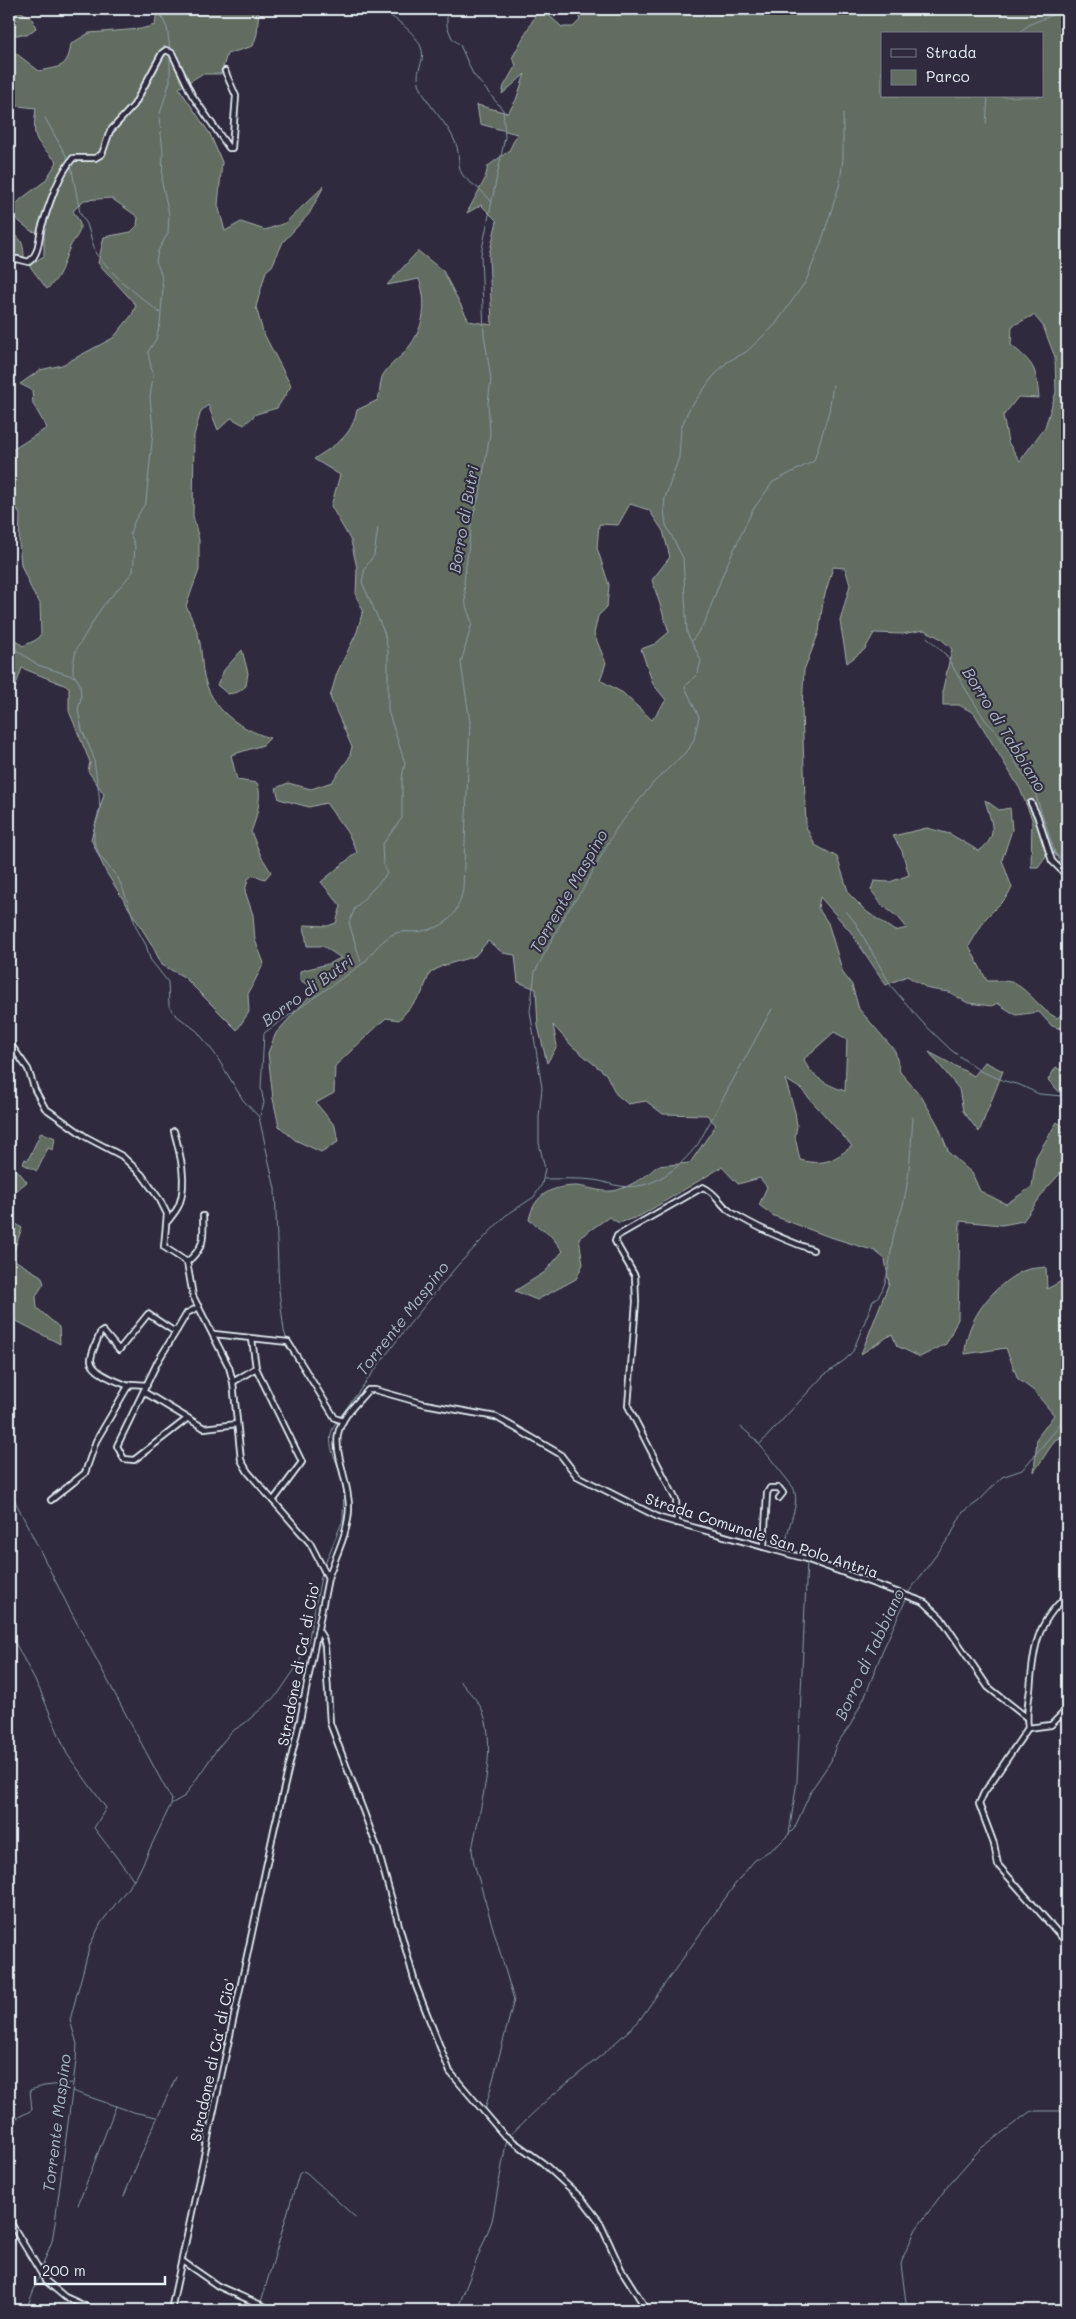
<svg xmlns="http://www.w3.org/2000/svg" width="1076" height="2319" viewBox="0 0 1076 2319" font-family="Mali,sans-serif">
  <rect width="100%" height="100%" fill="#2f2a3d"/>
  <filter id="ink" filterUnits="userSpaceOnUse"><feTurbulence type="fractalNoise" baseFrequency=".02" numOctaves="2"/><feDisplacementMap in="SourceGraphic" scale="10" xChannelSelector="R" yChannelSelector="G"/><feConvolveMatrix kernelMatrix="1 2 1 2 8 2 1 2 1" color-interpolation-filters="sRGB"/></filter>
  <g filter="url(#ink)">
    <!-- green -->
    <g fill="#626c60" stroke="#a5aeac" fill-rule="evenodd">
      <polygon points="9,9 19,9 21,12 31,17 36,28 27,35 16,35 11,31 18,21 14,17 9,16"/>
      <path d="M 157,9 L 259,9 L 257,34 L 253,46 L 227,54 L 221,74 L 202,74 L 179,88 L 210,134 L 222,162 L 218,205 L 225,231 L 241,222 L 265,230 L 285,223 L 324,186 L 309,214 L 283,242 L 272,266 L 266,271 L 256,307 L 263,332 L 291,386 L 277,408 L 256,414 L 244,425 L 231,418 L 218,430 L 208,405 L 201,411 L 194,435 L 193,516 L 199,540 L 199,570 L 186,606 C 190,615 195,624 198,634 C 202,647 201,662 204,676 C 212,710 238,728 270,738 L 263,745 L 231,755 L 237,780 L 257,783 C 263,794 256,820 251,832 L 261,856 L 271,872 L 265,879 L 253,875 L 248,879 L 245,891 L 253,915 L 255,940 L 264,963 L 248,994 L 249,1012 L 237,1030 L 184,977 L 162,965 L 152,945 L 106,872 L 91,839 L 104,794 L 88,771 L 90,762 L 69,711 L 69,687 L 22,668 L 9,705 L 9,635 L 23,646 L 36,640 L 41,634 L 40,603 L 33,593 L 21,565 L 19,543 L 20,515 L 9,492 L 9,452 L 47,428 L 33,404 L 32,390 L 20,384 L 40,370 L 62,365 L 113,338 L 132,315 L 136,305 L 98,263 L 104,237 L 131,232 L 137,226 L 138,217 L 111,198 L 84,200 L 73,211 C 75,215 80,221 80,225 C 81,234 73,240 70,247 C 62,264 63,275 47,289 L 29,265 L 44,256 L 44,233 L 31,231 L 9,213 L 21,199 L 45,181 L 57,162 C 35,139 32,142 36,108 L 9,105 L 9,48 L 39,71 C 60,67 68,68 71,44 L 89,33 L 141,29 L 155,25 Z"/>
      <path d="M 539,9 L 542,9 L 562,27 L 573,27 L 580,20 L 576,9 L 1067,9 L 1067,870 L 1051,849 L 1038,867 L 1031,867 L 1032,819 L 1020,789 L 974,713 L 959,705 L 943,705 L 943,688 L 952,649 L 940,638 L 924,630 L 902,634 L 874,633 L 865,649 L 847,663 L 840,621 L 850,585 L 845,568 L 833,567 L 823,601 L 819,632 L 804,670 L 802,709 L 806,827 L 815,845 L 837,857 L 849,894 L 867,912 L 895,931 L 907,928 L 899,918 L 882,905 L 871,890 L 874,881 L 890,882 L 909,875 L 902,851 L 893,836 L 927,828 L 950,834 L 979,851 C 1000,835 991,823 985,800 L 999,810 L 1010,808 L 1012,830 L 1002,860 L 1012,888 L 1005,899 L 986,918 L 969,946 L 987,981 C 995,981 1007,980 1014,983 C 1031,992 1040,1010 1057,1018 L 1067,1010 L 1067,1031 L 1052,1026 L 1039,1012 L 1016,1015 L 997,1003 L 992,1006 L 968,1003 L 949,992 L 929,989 L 907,976 L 886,985 L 850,931 L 820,897 L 818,908 L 828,923 L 843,973 L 852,985 L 859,1009 L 895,1051 L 900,1072 L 921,1096 L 938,1125 L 949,1153 L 972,1173 L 980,1191 L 1006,1204 L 1032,1187 L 1036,1157 L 1057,1122 L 1067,1129 L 1066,1167 L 1047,1188 L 1023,1221 L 1002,1225 L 960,1221 L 958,1319 L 946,1344 L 920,1357 L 897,1346 L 892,1334 L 861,1354 L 889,1283 L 885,1259 L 875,1251 L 827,1236 L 774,1216 L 759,1205 L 767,1187 L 760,1178 L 738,1184 L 722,1167 L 640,1216 L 619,1223 L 609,1217 L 579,1238 L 583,1264 L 576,1279 L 537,1300 L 515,1291 L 545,1272 L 563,1251 L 551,1236 L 529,1220 C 534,1194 552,1186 577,1186 C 588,1187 600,1192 611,1191 C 623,1191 649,1175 657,1166 L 690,1163 L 716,1125 L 707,1115 L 663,1114 L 646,1101 L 628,1104 L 616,1094 L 606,1074 L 572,1046 L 553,1025 L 557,1046 L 547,1063 L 538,1026 L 536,989 L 518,982 L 515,955 L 503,953 L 488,941 L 475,956 L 442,966 L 430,973 L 421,995 L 399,1020 L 386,1018 L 335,1066 L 334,1093 L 316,1103 L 335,1126 L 338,1142 L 321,1152 L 295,1140 L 279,1126 L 273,1099 L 268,1053 L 276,1033 L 315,990 L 300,980 L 300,971 L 328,964 L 341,958 L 323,946 L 307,946 L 304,925 L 328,926 L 336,923 L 341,906 L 321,882 L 357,852 L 349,835 L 326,803 L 309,807 L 279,799 L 276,788 L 288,783 L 311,789 L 332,782 L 349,758 L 352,747 L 330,697 L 337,673 L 357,632 L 363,610 L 356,596 L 357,568 L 351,541 L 331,506 L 340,475 L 314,459 C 336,444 351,438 357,410 L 378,400 C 380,393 380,383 382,377 C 386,368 397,360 403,354 C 423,333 429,306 419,279 L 387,285 L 418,251 L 443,271 L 469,321 L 492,325 L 489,255 L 497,221 L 481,205 L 467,213 L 485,179 L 488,166 L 509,151 L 517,134 L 480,124 L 477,105 L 508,113 L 516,100 L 525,74 L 502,94 L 504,86 L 516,65 L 512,58 ZM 882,34 L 1042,34 L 1042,96 L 882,96 ZM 1034,315 L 1043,326 L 1055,357 L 1056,392 L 1045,427 L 1020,461 L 1008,442 L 1003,416 L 1018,397 L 1039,398 C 1036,367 1035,365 1011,345 L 1012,326 ZM 630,504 L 649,510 L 663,531 L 670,557 L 652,580 L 669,632 L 655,644 L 641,649 L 653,684 L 666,700 L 652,720 L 623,693 L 600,680 L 606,663 L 594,634 L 598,616 L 607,607 L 609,585 L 597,548 L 599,524 L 618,525 ZM 834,1032 L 847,1039 L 845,1091 C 829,1086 809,1076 804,1059 ZM 785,1079 L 801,1089 L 852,1146 C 833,1161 824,1166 800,1160 L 795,1137 L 797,1126 L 795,1112 Z"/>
      <path d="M 9,231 C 22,238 24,244 24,259 L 14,264 L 9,262 Z"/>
      <polygon points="242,650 248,673 246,686 238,692 228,694 217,685 224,670"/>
      <polygon points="929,1052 974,1076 985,1062 1003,1071 979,1132 963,1111 959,1089"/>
      <polygon points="1056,1067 1067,1074 1067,1100 1048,1080"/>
      <polygon points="41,1132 55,1138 53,1150 48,1148 37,1171 23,1164 25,1159 28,1160"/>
      <polygon points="9,1168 18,1171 27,1182 9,1196"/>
      <polygon points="9,1219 22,1228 11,1258 41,1276 44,1283 36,1296 37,1308 59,1327 60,1344 9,1317"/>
      <path d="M 1046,1267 L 1047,1289 L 1067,1278 L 1067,1438 L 1065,1435 L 1055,1440 L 1034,1472 L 1037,1438 L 1054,1415 L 1034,1391 L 1018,1379 L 1006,1348 L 965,1354 C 965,1321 993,1285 1023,1271 C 1030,1268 1039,1268 1046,1267 Z"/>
    </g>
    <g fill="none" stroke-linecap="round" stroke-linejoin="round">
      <!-- stream -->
      <g stroke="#8c9eaa" stroke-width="1">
        <polyline points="158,9 167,28 170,49"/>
        <path d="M 381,9 C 396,20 427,38 422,60 C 419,71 416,74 420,86 C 428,108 448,122 456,144 C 460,154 457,165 462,174 C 466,182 484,189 492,203"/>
        <polyline points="1017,34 1030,24 1067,9"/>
        <polyline points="170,53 170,81 159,117 163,152 162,183 169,214 168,233 158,251 156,261 161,274 163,289 160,324 156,339 148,352 153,377 150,397 153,431 146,502 135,520 130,533 135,546 133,572 102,607 76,650 73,665 73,673 80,684 81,698 78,710 82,730 93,755 99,793 100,812 94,829 94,841 99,855 118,878 123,889 137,929 146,945 150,959 168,982 169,1006 177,1016 197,1031 215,1054 243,1100 259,1117 275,1189 279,1290 284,1331 287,1340"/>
        <polyline points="45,118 69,161"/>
        <polyline points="986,124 988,96"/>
        <polyline points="71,165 80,213 87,224 96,254 121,281 160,313"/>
        <polyline points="927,637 946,655 968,693 986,721 996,731 1035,793 1055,853 1067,865"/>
        <polyline points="692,641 705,622 724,571 752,511 773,482 814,461 829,411 833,385"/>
        <polyline points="9,645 38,665 75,677"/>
        <polyline points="845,910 855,922 891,986 922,1022 951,1050 980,1071 1005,1081 1020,1085 1039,1094 1062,1096 1067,1099"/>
        <polyline points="361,962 349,923 355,908 387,874 383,863 382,845 402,818 402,778 405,763 388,711 388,650 384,632 362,582 365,568 374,555 378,528"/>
        <path d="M 260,1116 L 264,1103 L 261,1088 L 264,1033 L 365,962 C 372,952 384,937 396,933 C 402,931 410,932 416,932 C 446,928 457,918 463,889 L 470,722 L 461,663 L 472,623 L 466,606 L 464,582 L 472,519 L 480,493 L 490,433 L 488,403 L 491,379 L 484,334 L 481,254 L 505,137 L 503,110 L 473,74 L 460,45 L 452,38 L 447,26 L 447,9"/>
        <path d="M 544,1179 C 560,1179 577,1178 594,1180 C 603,1181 611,1185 620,1186 C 653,1191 679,1168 698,1144 L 772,1009"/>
        <polyline points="339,1418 404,1331 457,1266 505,1216 534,1197 542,1184 545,1169 539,1143 539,1116 542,1088 530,1011 535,972 566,913 583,889 616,829 654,782 689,749 694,739 699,717 685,687 698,673 701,660 687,633 683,558 666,525 664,509 665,498 679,457 681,428 688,411 712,378 727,362 746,352 775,325 806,281 821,243 840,183 843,158 843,114"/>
        <path d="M 337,1421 C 324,1439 333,1453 340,1471"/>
        <path d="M 741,1427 L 755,1439 L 793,1487 C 802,1505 785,1526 787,1546 L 808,1558"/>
        <path d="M 760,1444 L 823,1376 L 846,1359 L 853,1351 L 873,1301 C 889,1292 890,1251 894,1234 C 896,1222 902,1212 904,1201 C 910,1173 911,1145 913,1117"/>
        <polyline points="9,1494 14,1499 69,1608 162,1782 172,1800 171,1803"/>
        <polyline points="324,1566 343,1520 344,1487"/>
        <polyline points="908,1593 951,1535 962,1513 979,1501 1002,1477 1022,1470 1056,1430 1067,1412"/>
        <polyline points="9,1631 40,1690 67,1754 106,1808 94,1828 134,1880"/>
        <path d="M 460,1681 C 467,1690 479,1701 483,1712 C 498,1749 479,1811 472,1850 L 474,1863 L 514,2000 L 485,2110"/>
        <polyline points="789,1834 797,1781 807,1561"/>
        <polyline points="72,2091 133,2112 156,2117"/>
        <polyline points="1060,2110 1067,2088"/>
        <polyline points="9,2122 32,2110 30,2090 44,2086 72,2083"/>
        <polyline points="124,2196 149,2136 176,2077"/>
        <polyline points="78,2205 116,2106"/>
        <polyline points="9,2257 15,2238"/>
        <polyline points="41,2270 52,2241 55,2223 76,2061 77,2044 70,2020 90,1945 101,1923 137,1876 171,1804 185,1796 217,1749 231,1732 245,1723 278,1694 297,1666 308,1642 322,1572"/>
        <polyline points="256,2301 261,2302 299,2174 303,2171 307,2173 355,2217"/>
        <polyline points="26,2310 40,2274"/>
        <polyline points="253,2310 254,2305"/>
        <polyline points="457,2310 492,2221 507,2138 548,2099 603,2054 638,2022 736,1883 754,1861 778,1845 794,1829 812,1789 831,1761 836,1745 851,1724 866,1694 882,1652 907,1597"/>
        <polyline points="907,2310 901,2264 904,2255 916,2229 950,2183 980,2149 1031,2111 1067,2111"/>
      </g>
      <defs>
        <g id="minor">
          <path d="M 9,260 L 17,259 L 29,262 C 40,253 38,239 42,226 C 50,202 57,178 73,158 L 95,158 L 102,154 L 110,131 L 134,105 L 162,53 L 166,50 L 172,53 L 192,95 L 229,148 L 232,148 L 236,96 L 225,71"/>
          <polyline points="1031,803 1037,815 1052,861 1067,876"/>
          <polyline points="9,1042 28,1069 35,1090 45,1108 86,1137 122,1156 142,1175 160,1200 167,1214 164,1247 187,1262 193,1296 229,1367 233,1382 241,1460 248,1472 310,1543 328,1578 300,1720 274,1830 171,2310"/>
          <path d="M 168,1221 C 172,1216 177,1210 179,1205 C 188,1182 180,1153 174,1131"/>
          <path d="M 187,1262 C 205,1247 204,1238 203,1216"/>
          <polyline points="177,1330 158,1361 117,1446 124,1459 134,1460 188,1418"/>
          <polyline points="214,1334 288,1342 335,1418 343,1421"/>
          <polyline points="252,1339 256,1368 302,1462 273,1501"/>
          <polyline points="233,1382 256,1368"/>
          <path d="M 129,1386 C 119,1382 91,1373 91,1360 C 91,1352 98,1340 100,1333 L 103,1331 L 119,1350 L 148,1314 L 172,1330 L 177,1330 L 187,1313 L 199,1307"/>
          <polyline points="144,1392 204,1428 237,1424"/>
          <polyline points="51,1500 85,1473 96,1441 127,1388 132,1384 147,1385"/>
          <path d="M 677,1523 L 676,1500 L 628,1406 L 636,1302 L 635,1276 L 615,1241 L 617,1236 L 703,1187 C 718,1194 720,1205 731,1212 C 757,1228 785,1240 813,1250"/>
          <polyline points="764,1547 767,1493 770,1488 779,1488 783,1493 779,1498"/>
          <path d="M 328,1578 C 336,1555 348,1533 349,1509 C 350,1485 334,1454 338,1434 C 341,1417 358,1402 368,1390 L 375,1390 L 425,1404 L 496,1417 L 560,1454 L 577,1476 L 660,1518 L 803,1558 L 924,1602 L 941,1618 L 988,1687 L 1026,1717"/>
          <polyline points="318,1630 323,1638 325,1646 330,1723 377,1847 416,1986 450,2072 503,2134 543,2163 582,2199 599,2221 621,2269 647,2310"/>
          <polyline points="292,1699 304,1701"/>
          <polyline points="1028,1728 984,1793 979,1804 994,1844 998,1865 1067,1943"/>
          <path d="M 1028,1728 C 1026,1715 1028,1703 1030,1690 C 1033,1651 1036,1622 1067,1596"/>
          <polyline points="1028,1728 1051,1725 1067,1709"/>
          <polyline points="9,2220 46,2281 65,2297 94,2310"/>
          <polyline points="182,2261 218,2286 272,2310"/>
        </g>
      </defs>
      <!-- minor casing -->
      <use href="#minor" stroke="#e8f1f8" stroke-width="8"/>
      <!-- minor -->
      <use href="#minor" stroke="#2f2a3d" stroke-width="4.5"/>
    </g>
  </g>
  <g text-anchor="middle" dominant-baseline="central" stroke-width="4" stroke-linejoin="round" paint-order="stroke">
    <!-- street labels -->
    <g font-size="15" fill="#e8f1f8" stroke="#2f2a3d">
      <text transform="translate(762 1535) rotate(18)">Strada Comunale San Polo Antria</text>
      <text transform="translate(298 1664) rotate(-79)">Stradone di Ca' di Cio'</text>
      <text transform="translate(212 2060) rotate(-78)">Stradone di Ca' di Cio'</text>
    </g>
    <!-- water labels -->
    <g font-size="16" font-style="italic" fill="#aabac4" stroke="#2f2a3d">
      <text transform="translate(463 519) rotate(-80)">Borro di Butri</text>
      <text transform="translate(1005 729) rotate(58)">Borro di Tabbiano</text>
      <text transform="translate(568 891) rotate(-60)">Torrente Maspino</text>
      <text transform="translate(307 990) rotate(-36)">Borro di Butri</text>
      <text transform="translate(402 1318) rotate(-52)">Torrente Maspino</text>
      <text transform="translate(869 1654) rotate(-65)">Borro di Tabbiano</text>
      <text transform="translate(56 2123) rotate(-83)">Torrente Maspino</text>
    </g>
  </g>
  <!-- margin -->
  <rect width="1076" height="2319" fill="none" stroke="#2f2a3d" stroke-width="30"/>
  <rect x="15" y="15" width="1046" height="2289" fill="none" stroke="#e8f1f8" stroke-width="2" filter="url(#ink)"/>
  <!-- legend -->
  <rect x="881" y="32" width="162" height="65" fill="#2f2a3d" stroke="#797a88"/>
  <rect x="891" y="49" width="25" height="8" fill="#2f2a3d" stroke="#797a88"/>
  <text x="926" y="58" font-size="15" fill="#e8f1f8">Strada</text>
  <rect x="891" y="70" width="25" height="15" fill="#626c60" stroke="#797a88"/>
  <text x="926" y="82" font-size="15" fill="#e8f1f8">Parco</text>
  <!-- scale -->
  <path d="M35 2276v8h130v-8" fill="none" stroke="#e8f1f8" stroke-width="2.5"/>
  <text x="42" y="2276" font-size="15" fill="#e8f1f8" stroke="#2f2a3d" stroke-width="4" paint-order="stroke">200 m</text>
</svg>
